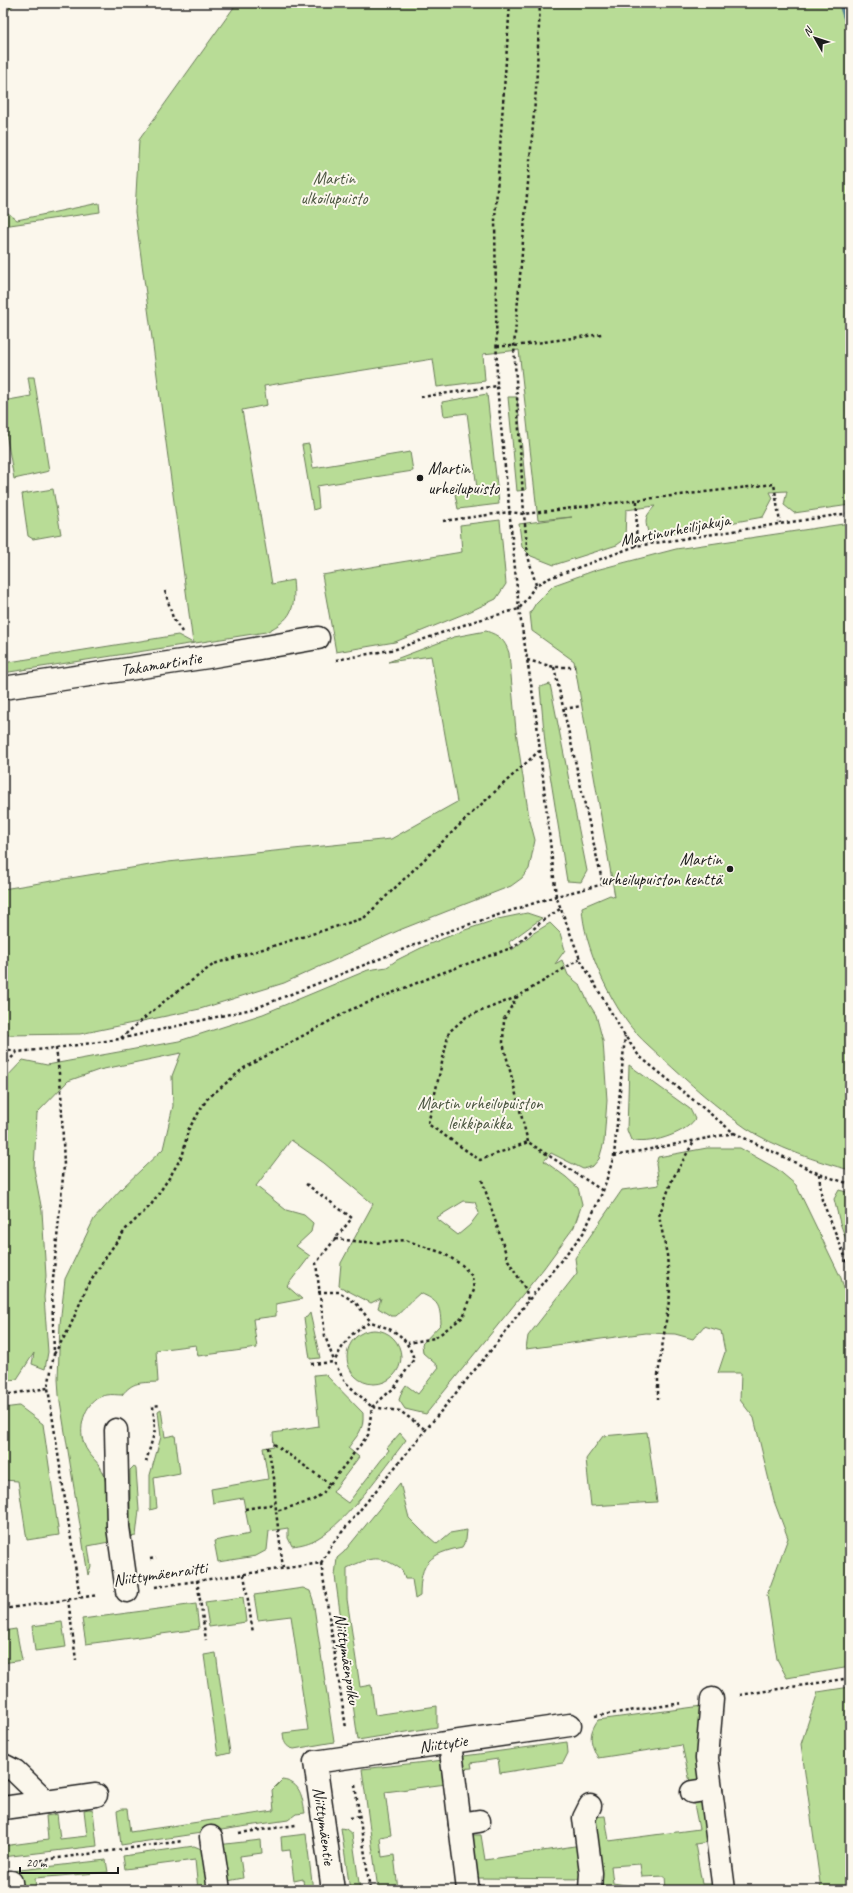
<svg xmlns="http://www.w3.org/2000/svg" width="853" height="1893" viewBox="0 0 853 1893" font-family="Caveat,sans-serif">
  <rect width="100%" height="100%" fill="#fbf7ec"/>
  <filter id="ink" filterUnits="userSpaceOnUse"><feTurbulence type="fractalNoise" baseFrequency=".025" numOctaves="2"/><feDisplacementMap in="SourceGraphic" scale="8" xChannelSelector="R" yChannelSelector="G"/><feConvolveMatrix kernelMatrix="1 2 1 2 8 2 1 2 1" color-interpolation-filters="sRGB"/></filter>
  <g filter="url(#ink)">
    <!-- green -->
    <g fill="#b8dc96" stroke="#6a7c59" fill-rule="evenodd">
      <polygon points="3,3 15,3 3,17"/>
      <path d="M 237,3 L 850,3 L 850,505 L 794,513 L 784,505 L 787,491 L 770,492 L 773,498 L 763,517 L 658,536 L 648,532 C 644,518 646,516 655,506 L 626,510 L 625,539 L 617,545 L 554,565 L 531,556 L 522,547 L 519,524 L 572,517 L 538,520 L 519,350 L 483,354 L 485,381 L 437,387 L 433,359 L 264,386 L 267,405 L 242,410 L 272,584 L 293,580 C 296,609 292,619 266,632 L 3,673 L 3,663 L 178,635 L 193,643 L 135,212 L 139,140 Z"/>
      <polygon points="99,203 100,212 3,226 3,209 17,220"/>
      <polygon points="28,377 34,377 49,471 14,479 3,415 3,401 31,396"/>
      <polygon points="487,394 499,504 458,509 455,494 477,488 467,413 444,416 442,402"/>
      <polygon points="508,397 517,397 526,490 517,491"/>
      <polygon points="309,444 313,468 410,452 413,471 317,486 319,508 313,510 302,445"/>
      <polygon points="53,489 61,534 33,539 28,536 22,494"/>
      <polygon points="500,520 506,584 496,599 471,611 395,642 336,652 322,575 462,552 460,525"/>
      <path d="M 850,523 L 850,1170 C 818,1162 774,1147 746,1128 C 717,1108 689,1083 662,1058 C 654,1050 644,1042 636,1033 C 611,1005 583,945 582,907 L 610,895 L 615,897 L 574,661 L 532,631 L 530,613 L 536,603 L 554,585 L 596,570 L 676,549 Z"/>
      <path d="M 486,631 C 499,635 505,640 509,653 L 516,731 L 529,817 L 535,840 L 529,869 L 522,878 L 511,886 L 402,929 L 284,983 L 200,1009 L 80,1034 L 7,1035 L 3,1034 L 3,889 L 168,862 L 391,839 L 457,802 L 431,656 L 388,662 L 454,637 Z"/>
      <polygon points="550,684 587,871 581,882 567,881 545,743 540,687"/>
      <path d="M 527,913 L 542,918 L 509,942 L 512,950 L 532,934 L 550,923 L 560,933 L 565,950 L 555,964 L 562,960 L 568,975 L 580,985 L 588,1002 L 596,1015 L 603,1041 L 607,1100 L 604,1142 L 599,1159 L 593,1166 L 583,1169 L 551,1153 L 544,1161 L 566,1177 L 578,1188 L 582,1204 L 574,1227 L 544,1268 L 426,1414 L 405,1409 L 399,1400 L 402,1391 L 406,1385 L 418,1394 L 439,1367 L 423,1353 L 422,1344 L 441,1324 C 440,1304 438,1301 420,1293 C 411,1300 405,1309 396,1316 L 391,1316 L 378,1308 L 381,1298 L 371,1303 L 339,1286 L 341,1263 L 373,1204 L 324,1163 L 291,1140 L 256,1186 L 286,1210 L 304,1215 L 313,1223 L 311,1232 L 296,1246 L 310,1256 L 287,1286 L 302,1299 L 276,1304 L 276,1316 L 253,1319 L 257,1348 L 198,1356 L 196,1345 L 156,1350 L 158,1382 C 141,1383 133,1381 122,1395 C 117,1395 112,1394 107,1395 C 86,1397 77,1427 84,1444 C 88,1456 101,1463 104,1475 C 110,1497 109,1520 109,1542 L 88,1546 L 91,1566 L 88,1575 L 59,1395 L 58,1379 L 60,1324 L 65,1279 L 94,1219 L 122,1188 L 163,1149 L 173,1106 L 172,1076 L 181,1053 L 99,1070 L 68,1081 L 37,1113 L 34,1169 L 42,1211 L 46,1276 L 44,1297 L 48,1352 L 45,1369 L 32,1364 L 34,1353 L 17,1379 L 3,1381 L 3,1081 L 23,1060 L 47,1065 L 179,1041 L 263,1014 L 368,970 L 387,967 L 397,960 L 427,945 L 465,930 L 498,919 ZM 464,1201 L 475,1202 L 479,1213 L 470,1225 L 458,1235 L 436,1218 Z"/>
      <path d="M 629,1065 L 690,1109 L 695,1119 C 685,1134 647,1146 631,1140 L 627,1130 Z"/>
      <polygon points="707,1148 740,1148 777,1169 796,1185 841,1278 850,1310 850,1667 787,1678 777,1659 767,1595 788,1538 774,1501 754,1418 740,1400 741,1373 718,1373 725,1352 721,1331 704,1326 693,1339 675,1334 646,1333 526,1349 528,1336 577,1273 575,1258 622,1190 659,1185 656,1164 658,1157"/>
      <polygon points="839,1190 850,1193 850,1250 840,1223 834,1199"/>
      <polygon points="310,1313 320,1358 310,1359 304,1318 307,1317"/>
      <circle cx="374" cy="1357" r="27"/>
      <path d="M 325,1374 L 363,1413 C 364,1431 358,1434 348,1448 L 359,1457 L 333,1492 L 348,1503 L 389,1450 L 387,1448 L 400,1433 L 406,1440 C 384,1468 348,1521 318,1538 C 310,1543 301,1545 292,1546 L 288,1538 L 288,1528 L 269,1531 L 267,1550 L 256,1556 L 218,1562 L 214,1541 L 250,1534 L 243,1498 L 213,1503 L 211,1489 L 268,1479 L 263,1448 L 274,1446 L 273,1433 L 319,1426 L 314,1375 Z"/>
      <polygon points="19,1406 43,1424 59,1535 27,1540 18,1481 3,1480 3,1408"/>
      <polygon points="161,1409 165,1437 175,1435 180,1473 154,1478 157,1508 150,1510 150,1475 161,1437 158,1411"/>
      <polygon points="647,1432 657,1502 591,1506 586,1459 603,1436"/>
      <polygon points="134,1466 136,1469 139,1510 136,1536 130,1537 130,1470"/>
      <path d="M 400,1483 L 409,1518 L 422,1531 L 437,1544 L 450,1533 L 467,1530 L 466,1540 L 462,1547 C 430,1554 420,1561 420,1596 L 415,1599 L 412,1579 L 405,1579 L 402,1570 C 380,1554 371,1557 347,1568 L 347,1599 L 360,1687 L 371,1685 L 375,1715 L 437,1706 L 437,1727 L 358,1740 L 335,1576 L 337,1558 L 344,1552 Z"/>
      <path d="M 303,1588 L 310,1591 L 313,1600 L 334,1742 L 294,1749 C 285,1747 284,1742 283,1733 L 308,1730 L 291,1616 L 258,1620 L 254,1595 Z"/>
      <polygon points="243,1597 246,1622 209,1627 205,1602"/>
      <polygon points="196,1604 199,1629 86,1644 82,1619"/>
      <polygon points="62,1622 66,1647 35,1651 32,1626"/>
      <polygon points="16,1629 22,1660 3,1663 3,1631"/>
      <polygon points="216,1653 230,1753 218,1756 204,1655"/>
      <polygon points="850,1687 850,1890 821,1890 801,1744 818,1692"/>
      <path d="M 702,1706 L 700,1776 L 697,1782 L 690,1782 L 682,1745 L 598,1758 C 590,1743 588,1734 598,1720 Z"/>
      <polygon points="567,1742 568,1753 563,1763 500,1773 498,1759 471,1763 472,1768 459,1769 457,1757"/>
      <polygon points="444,1760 446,1784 385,1792 391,1835 380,1837 382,1857 394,1855 398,1890 378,1890 362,1769"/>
      <path d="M 282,1780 C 301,1782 302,1797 305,1813 L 296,1814 L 288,1820 L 121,1845 L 117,1811 L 122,1809 L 127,1809 L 130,1832 L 274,1811 L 272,1790 Z"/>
      <polygon points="702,1802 709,1842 695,1844 702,1884 715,1884 716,1890 666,1890 665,1876 642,1877 640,1864 611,1866 613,1883 656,1890 597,1890 593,1817 605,1816 609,1841 699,1829 694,1804"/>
      <polygon points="89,1809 93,1810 97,1846 3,1857 3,1846 48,1840 46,1816 57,1814 60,1839 87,1836 84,1810"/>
      <polygon points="341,1828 346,1829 352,1834 360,1890 350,1890"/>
      <polygon points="306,1834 313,1890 304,1890 303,1879 294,1881 290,1850 282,1851 281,1837"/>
      <polygon points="472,1835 481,1835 485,1860 581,1845 585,1879 476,1878"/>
      <polygon points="261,1840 262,1853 240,1856 243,1878 223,1882 217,1845"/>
      <polygon points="194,1846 204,1850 210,1890 198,1890 195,1860 125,1869 123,1856"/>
      <polygon points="106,1860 108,1872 35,1878 36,1890 3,1889 3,1872"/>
    </g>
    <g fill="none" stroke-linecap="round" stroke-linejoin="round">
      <!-- stream -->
      <polyline stroke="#5b8795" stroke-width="10" points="843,3 850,24"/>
      <defs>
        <g id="minor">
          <polyline points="3,688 208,657 318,638"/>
          <polyline points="116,1430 118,1527 127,1591"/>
          <polyline points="712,1699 707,1758 724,1890"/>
          <polyline points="450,1743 468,1890"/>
          <polyline points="3,1765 15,1771 47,1802"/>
          <polyline points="692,1792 711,1789"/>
          <polyline points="590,1806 584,1818 591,1873 590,1890"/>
          <polyline points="3,1808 96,1795"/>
          <polyline points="460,1824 479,1821"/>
          <polyline points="211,1837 219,1890"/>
          <polyline points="11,1882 12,1890"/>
          <polyline points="333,1890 315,1762 570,1725"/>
        </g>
      </defs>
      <!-- minor casing -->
      <use href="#minor" stroke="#1c1c1c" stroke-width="25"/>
      <!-- path -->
      <g stroke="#1c1c1c" stroke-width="2.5" stroke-dasharray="3 3" stroke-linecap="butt">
        <polyline points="510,3 495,219 497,386 519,609 536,715 556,896 580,959 625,1036 639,1056 734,1133 819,1174 850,1184"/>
        <polyline points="497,346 514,346 602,334"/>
        <polyline points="421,397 497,386"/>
        <polyline points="443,521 510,512 524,514 637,500"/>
        <polyline points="636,546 637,500 774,484 780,523"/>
        <polyline points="536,585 528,556 524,514 514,346 536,90 540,3"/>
        <polyline points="165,591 173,618 182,632"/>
        <polyline points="336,660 396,649 475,621 519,609 536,585 547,579 636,546 850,513"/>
        <polyline points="527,660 554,667 575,667"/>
        <polyline points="554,667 603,885"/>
        <polyline points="564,709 581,706"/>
        <polyline points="517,997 466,1017 449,1032 428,1124 480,1160 528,1142 603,1191"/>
        <polyline points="121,1038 162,1003 214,964 364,918 473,812 539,751"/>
        <polyline points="3,1048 17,1052 56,1048 120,1039 256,1008 452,930 556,896 612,882"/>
        <polyline points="56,1048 61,1090 64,1166 52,1290 54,1354 48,1388 80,1598"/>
        <polyline points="3,1067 17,1052"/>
        <polyline points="528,1142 503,1043 504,1019 517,997 580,959"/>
        <polyline points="614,1156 734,1133"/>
        <polyline points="819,1174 822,1200 844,1254 850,1275"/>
        <polyline points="482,1180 508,1260 526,1290 528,1301"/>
        <polyline points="306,1184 352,1218 316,1263 325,1336 334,1361"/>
        <polyline points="335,1239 374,1243 405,1240 443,1253 462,1265 472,1276 474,1290 463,1317 435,1338 408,1343"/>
        <polyline points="318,1292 339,1292 356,1303 371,1322"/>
        <polyline points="54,1354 69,1329 86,1289 107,1255 126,1229 151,1205 171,1175 183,1154 188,1130 207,1099 244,1068 350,1010 439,974 514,947 542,921 560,909"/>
        <polyline points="311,1364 334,1362 345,1382 372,1407 400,1411 426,1430"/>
        <polyline points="3,1395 48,1388"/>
        <polyline points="658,1400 658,1375 670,1294 667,1255 659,1216 672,1180 694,1141"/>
        <polyline points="274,1444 330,1484"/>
        <polyline points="268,1447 274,1478 276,1511"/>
        <polyline points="146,1462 155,1430 153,1406 160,1405"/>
        <polyline points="245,1509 275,1504"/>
        <polyline points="150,1559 156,1558"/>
        <polyline points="321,1563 333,1543 496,1344 528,1301 584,1232 603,1191 614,1156 625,1036"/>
        <polyline points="321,1563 346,1728"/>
        <path d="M 283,1568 L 276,1511 L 312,1501 L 323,1493 L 368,1435 L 372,1407 L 395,1387 L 414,1359 C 405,1334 396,1331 371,1322 C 351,1331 344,1343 334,1362"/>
        <polyline points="244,1574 253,1633"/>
        <polyline points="197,1580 206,1640"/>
        <polyline points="155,1587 321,1563"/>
        <polyline points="68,1599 76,1660"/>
        <polyline points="3,1609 98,1595"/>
        <polyline points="740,1695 850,1678"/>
        <polyline points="595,1716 683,1703"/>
        <polyline points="355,1785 370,1890"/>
        <polyline points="350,1818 360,1816"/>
        <polyline points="239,1833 296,1825"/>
        <polyline points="29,1862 183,1841"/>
      </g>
      <!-- minor -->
      <use href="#minor" stroke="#fbf7ec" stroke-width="22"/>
    </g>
  </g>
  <!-- markers -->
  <g fill="#1c1c1c" stroke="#fbf7ec" stroke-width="1.5">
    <circle cx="420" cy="478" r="4"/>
    <circle cx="730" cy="869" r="4"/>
  </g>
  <g text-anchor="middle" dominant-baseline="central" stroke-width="4" stroke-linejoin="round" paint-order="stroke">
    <!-- park labels -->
    <g font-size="17" fill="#4b5641" stroke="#fbf7ec">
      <text x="334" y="178">Martin<tspan x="334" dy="20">ulkoilupuisto</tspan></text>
      <text x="480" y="1103">Martin urheilupuiston<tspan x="480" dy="20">leikkipaikka</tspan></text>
    </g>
    <!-- poi labels -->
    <g font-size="17" fill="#1c1c1c" stroke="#fbf7ec" text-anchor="start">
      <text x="428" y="468">Martin<tspan x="428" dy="20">urheilupuisto</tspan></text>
      <text x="722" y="859" text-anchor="end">Martin<tspan x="722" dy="20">urheilupuiston kenttä</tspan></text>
    </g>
    <!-- street labels -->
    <g font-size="17" fill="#1c1c1c" stroke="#fbf7ec">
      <text transform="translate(675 530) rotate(-11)">Martinurheilijakuja</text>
      <text transform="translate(161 664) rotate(-9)">Takamartintie</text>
      <text transform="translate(160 1574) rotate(-8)">Niittymäenraitti</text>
      <text transform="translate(347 1659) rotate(81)">Niittymäenpolku</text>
      <text transform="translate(443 1744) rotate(-8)">Niittytie</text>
      <text transform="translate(324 1826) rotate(82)">Niittymäentie</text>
    </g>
  </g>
  <!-- margin -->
  <rect width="853" height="1893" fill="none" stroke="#fbf7ec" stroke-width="16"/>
  <rect x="8" y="8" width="837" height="1877" fill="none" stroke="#1c1c1c" stroke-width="1.5" filter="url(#ink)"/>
  <!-- north arrow -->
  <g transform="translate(815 38) rotate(309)" stroke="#fbf7ec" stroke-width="3" paint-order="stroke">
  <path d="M0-3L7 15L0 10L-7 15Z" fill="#1c1c1c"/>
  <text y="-6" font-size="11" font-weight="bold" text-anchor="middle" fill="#1c1c1c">N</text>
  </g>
  <!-- scale -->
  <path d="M20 1867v6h98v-6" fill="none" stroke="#1c1c1c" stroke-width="2"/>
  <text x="26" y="1867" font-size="12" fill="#1c1c1c" stroke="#fbf7ec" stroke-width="3" paint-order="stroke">20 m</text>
</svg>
